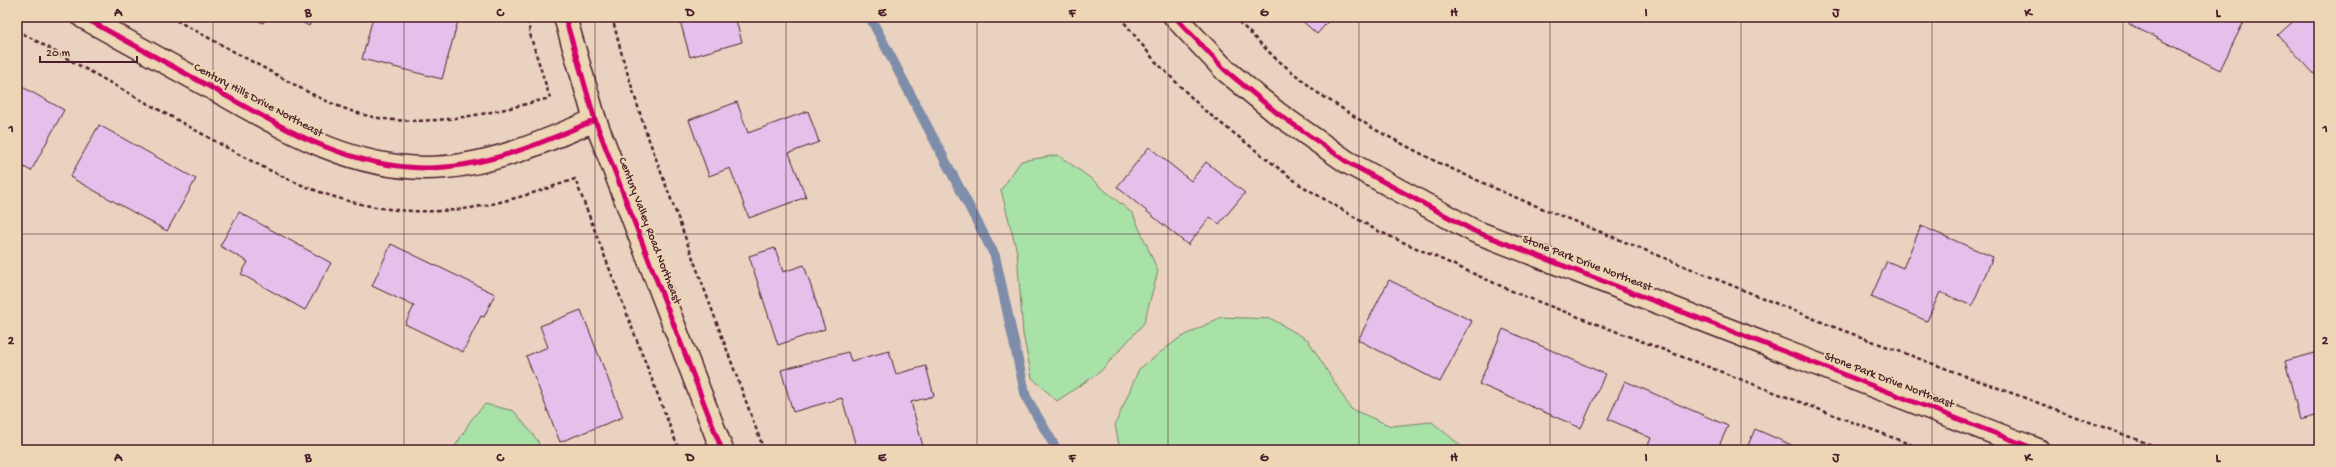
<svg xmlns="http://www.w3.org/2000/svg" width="2336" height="467" viewBox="0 0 2336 467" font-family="'Gochi Hand',sans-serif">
  <rect width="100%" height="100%" fill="#ead2c0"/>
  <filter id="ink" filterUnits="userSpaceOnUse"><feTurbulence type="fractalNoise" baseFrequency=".025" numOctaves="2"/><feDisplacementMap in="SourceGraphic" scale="8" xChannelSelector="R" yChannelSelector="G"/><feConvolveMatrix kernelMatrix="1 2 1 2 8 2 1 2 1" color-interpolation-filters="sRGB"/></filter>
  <g filter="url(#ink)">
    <!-- green -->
    <g fill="#a8e2a7" stroke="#798069">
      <polygon points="1058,155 1089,177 1133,214 1158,271 1144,323 1100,372 1057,401 1032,378 1023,334 1017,252 1001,190 1021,161"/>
      <polygon points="1221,317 1272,319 1308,340 1351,409 1391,426 1432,422 1466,450 1120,450 1115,425 1139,369 1178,339"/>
      <polygon points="485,404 514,411 538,441 540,450 453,450 471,420"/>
    </g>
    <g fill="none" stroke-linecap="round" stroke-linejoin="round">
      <!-- stream -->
      <polyline stroke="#7d8daa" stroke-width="10" points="870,17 995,256 1026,397 1057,450"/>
    </g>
    <!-- building -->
    <g fill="#e4c0eb" stroke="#4a1f2b">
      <polygon points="251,17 266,17 263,23"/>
      <polygon points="292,17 314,17 309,26"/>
      <polygon points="373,17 459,17 442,79 362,59"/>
      <polygon points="679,17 735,17 742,42 690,57"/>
      <polygon points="997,17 1013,17 1001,24"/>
      <polygon points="1298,17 1332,17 1317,34"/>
      <polygon points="2132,17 2241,17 2245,19 2220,70 2129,24"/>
      <polygon points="2298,17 2319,17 2319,79 2278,35"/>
      <polygon points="17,84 64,110 31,171 17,163"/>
      <polygon points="737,102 748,133 808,111 819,142 789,153 806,197 749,218 730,168 709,176 689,120"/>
      <polygon points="99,125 196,179 167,231 70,177"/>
      <polygon points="1149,147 1191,181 1206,162 1245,193 1219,224 1210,217 1188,245 1117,187"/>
      <polygon points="239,212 331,263 305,310 241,274 248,262 220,246"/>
      <polygon points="1921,226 1993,257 1972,306 1940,292 1927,321 1871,297 1887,261 1903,268"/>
      <polygon points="391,244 495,294 484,317 481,316 463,352 405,324 414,306 372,286"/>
      <polygon points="775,248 783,272 804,265 825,329 778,345 749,256"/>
      <polygon points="1389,280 1472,321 1440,382 1358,340"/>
      <polygon points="581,310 623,417 560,442 526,356 548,347 540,326"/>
      <polygon points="1503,329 1605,374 1581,428 1479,384"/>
      <polygon points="889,351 896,374 926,366 934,396 911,402 924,450 857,450 842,398 793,412 781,370 848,352 851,361"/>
      <polygon points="2319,352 2319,415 2300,420 2285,361"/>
      <polygon points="1625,381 1728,426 1717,450 1646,450 1651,438 1608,419"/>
      <polygon points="1755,429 1803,450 1746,450"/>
    </g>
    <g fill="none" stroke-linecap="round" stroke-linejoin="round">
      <defs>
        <g id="street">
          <path d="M 83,17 C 129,42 175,68 221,93 C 287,130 347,167 425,168 C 485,168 542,143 595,120"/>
          <polyline points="565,17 595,120 722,450"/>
          <polyline points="1175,17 1225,70 1277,113 1347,162 1474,231 2038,450"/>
        </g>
      </defs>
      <!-- street casing -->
      <use href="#street" stroke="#4a1f2b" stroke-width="25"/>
      <!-- path -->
      <g stroke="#4a1f2b" stroke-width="2.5" stroke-dasharray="4 3" stroke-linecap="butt">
        <path d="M 170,17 C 202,34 234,52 266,69 C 306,91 348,117 395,120 C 449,124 499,111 550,98 L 531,38 L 527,17"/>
        <polyline points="612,17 623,59 645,129 764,450"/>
        <polyline points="1120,17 1155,61 1204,110 1299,184 1376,230 1521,295 1925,450"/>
        <polyline points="1234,17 1274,57 1318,93 1374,129 1437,162 1512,196 1834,327 2165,450"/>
        <path d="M 17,30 C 71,61 125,91 179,121 C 264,168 338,216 440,211 C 487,209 531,194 575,179 L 679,450"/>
      </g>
      <!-- street -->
      <use href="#street" stroke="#ecd6b5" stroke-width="22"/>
      <defs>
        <g id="cycleway">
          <path d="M 83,17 C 129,42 175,68 221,93 C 287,130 347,167 425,168 C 485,168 542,143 595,120"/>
          <polyline points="565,17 595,120 722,450"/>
          <polyline points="1175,17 1225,70 1277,113 1347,162 1474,231 2038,450"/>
        </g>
      </defs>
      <!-- cycleway casing -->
      <use href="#cycleway" stroke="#ecd6b5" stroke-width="8"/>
      <!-- cycleway -->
      <use href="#cycleway" stroke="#d6006c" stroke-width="5"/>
    </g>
  </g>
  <!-- grid -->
  <path fill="none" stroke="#4a1f2b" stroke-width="1" stroke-opacity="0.55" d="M 213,17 L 213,450M 404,17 L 404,450M 595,17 L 595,450M 786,17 L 786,450M 977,17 L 977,450M 1168,17 L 1168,450M 1359,17 L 1359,450M 1550,17 L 1550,450M 1741,17 L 1741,450M 1932,17 L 1932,450M 2123,17 L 2123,450M 17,234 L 2319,234"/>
  <g text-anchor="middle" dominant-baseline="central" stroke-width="4" stroke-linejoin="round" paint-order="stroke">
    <!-- street labels -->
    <g font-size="12" fill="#4a1f2b" stroke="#ecd6b5">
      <text transform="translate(258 101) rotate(28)">Century Hills Drive Northeast</text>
      <text transform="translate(649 231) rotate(69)">Century Valley Road Northeast</text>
      <text transform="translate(1587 264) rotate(21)">Stone Park Drive Northeast</text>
      <text transform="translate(1889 381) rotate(21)">Stone Park Drive Northeast</text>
    </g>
  </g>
  <!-- margin -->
  <rect width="2336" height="467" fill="none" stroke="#ecd6b5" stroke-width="44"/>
  <!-- scale -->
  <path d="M40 56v6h97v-6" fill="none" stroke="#4a1f2b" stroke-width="2"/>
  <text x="46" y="56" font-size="12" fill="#4a1f2b" stroke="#ecd6b5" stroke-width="3" paint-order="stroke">20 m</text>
  <rect x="22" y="22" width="2292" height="423" fill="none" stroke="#4a1f2b" stroke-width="1.5"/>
  <g font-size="13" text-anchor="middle" font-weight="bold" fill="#4a1f2b">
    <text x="118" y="16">A</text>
    <text x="308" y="16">B</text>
    <text x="500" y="16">C</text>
    <text x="690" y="16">D</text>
    <text x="882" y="16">E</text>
    <text x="1072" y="16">F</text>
    <text x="1264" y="16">G</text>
    <text x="1454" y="16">H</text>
    <text x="1646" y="16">I</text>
    <text x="1836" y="16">J</text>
    <text x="2028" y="16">K</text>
    <text x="2218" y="16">L</text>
    <text x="11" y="132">1</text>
    <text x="2325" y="132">1</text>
    <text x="11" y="344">2</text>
    <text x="2325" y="344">2</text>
    <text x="118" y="461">A</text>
    <text x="308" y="461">B</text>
    <text x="500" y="461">C</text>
    <text x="690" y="461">D</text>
    <text x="882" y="461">E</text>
    <text x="1072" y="461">F</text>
    <text x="1264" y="461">G</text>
    <text x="1454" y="461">H</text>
    <text x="1646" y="461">I</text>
    <text x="1836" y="461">J</text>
    <text x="2028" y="461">K</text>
    <text x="2218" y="461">L</text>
  </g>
</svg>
